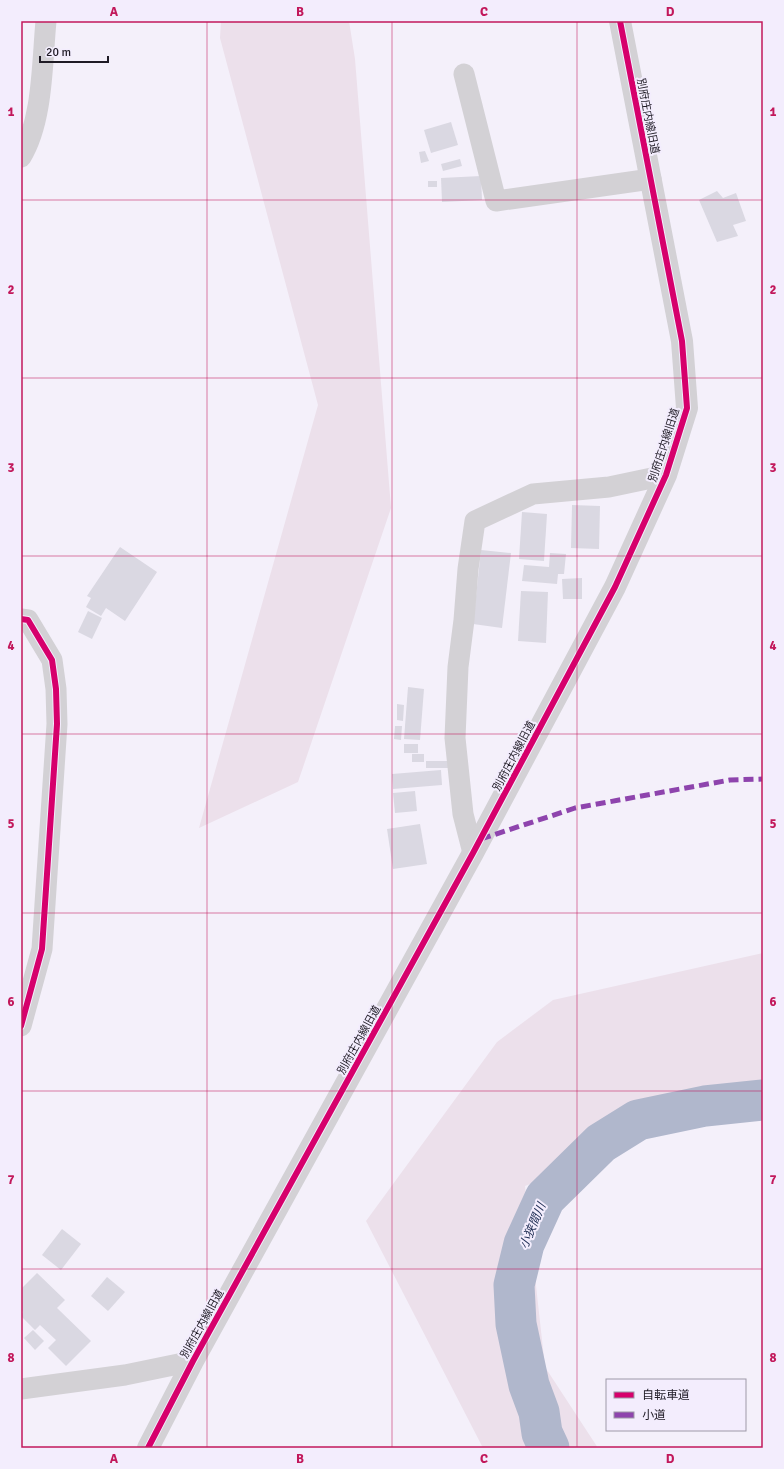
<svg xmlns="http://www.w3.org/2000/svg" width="784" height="1469" viewBox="0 0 784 1469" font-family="Signika,'Noto Sans JP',sans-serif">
  <rect width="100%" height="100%" fill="#f4f0fa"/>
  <!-- green -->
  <g fill="#ece0eb">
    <polygon points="221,21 349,21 355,59 391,508 298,782 199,828 318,405 220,38"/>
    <polygon points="763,953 763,1092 525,1186 545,1367 598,1448 483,1448 366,1221 497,1042 553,1000"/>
  </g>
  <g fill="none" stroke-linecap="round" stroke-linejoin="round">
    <!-- river -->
    <polyline stroke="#b0b7cc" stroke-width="41" points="549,1448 542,1433 539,1412 529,1385 516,1324 514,1285 524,1244 545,1198 601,1143 638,1120 705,1106 763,1100"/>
  </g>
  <!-- building -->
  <g fill="#dad8e2">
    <polygon points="451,122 458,145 431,153 424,130"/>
    <polygon points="425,151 429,161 421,163 419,152"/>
    <polygon points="460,159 462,166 443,171 441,164"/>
    <polygon points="481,176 482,200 442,202 441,178"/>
    <rect x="428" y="181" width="9" height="6"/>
    <polygon points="717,191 723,198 736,193 746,221 733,225 738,236 717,242 699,200"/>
    <polygon points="572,505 600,506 599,549 571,548"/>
    <polygon points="522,512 547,514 544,561 519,559"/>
    <polygon points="120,547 157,572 125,621 106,608 101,616 86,607 91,598 87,596"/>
    <polygon points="481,550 511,553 502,628 473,624"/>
    <polygon points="550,553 566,554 564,574 558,574 557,584 522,581 524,565 549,567"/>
    <polygon points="582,578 582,599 563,599 562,579"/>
    <polygon points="521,591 548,592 546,643 518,641"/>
    <polygon points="88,611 102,618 92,639 78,632"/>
    <polygon points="408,687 424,689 420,740 404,739"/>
    <polygon points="397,704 404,705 403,721 397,720"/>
    <polygon points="395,726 402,726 401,740 394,739"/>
    <rect x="404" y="744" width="14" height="9"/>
    <rect x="412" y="754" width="12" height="8"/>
    <rect x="426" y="761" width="22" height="7"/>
    <polygon points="441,770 442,785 393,789 392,774"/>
    <polygon points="415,791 417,811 395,813 393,793"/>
    <polygon points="420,824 427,864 393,869 387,829"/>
    <polygon points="62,1229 81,1244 61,1270 42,1255"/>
    <polygon points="37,1273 65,1300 57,1308 91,1341 66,1366 48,1348 56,1340 40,1325 35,1330 21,1316 23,1312 21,1310 21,1289"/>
    <polygon points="107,1277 125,1292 108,1311 91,1296"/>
    <polygon points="33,1330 44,1341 35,1350 24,1338"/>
  </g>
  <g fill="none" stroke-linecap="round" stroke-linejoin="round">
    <!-- street -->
    <g stroke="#d3d1d5" stroke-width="21">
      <polyline points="464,74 496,201 651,179"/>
      <path d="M 21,157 C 43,121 42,63 46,21"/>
      <polyline points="21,619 28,620 52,660 56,689 57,724 42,949 21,1026"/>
      <polyline points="473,853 463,814 455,738 458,667 464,620 468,569 475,521 533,494 609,487 666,475"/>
      <polyline points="21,1389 125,1375 193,1361"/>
    </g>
    <!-- secondary -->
    <polyline stroke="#d3d1d5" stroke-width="22" points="148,1448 193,1361 473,853 615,587 666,475 687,408 682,341 620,21"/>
    <!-- quiet -->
    <polyline stroke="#8e44ad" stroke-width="5" stroke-dasharray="10 5" stroke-linecap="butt" points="481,839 575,808 730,780 763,779"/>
    <defs>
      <g id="cycleway">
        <polyline points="21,619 28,620 52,660 56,689 57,724 42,949 21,1026"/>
        <polyline points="148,1448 193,1361 473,853 615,587 666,475 687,408 682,341 620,21"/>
      </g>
    </defs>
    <!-- cycleway casing -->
    <use href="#cycleway" stroke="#f3edfd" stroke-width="8"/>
    <!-- cycleway -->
    <use href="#cycleway" stroke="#d6006c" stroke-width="6"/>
  </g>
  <!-- grid -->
  <path fill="none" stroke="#c2185b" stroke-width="1" stroke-opacity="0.55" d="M 207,21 L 207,1448M 392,21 L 392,1448M 577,21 L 577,1448M 21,200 L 763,200M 21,378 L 763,378M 21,556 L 763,556M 21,734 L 763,734M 21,913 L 763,913M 21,1091 L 763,1091M 21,1269 L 763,1269"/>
  <g text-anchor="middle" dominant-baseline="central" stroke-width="4" stroke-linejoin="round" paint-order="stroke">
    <!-- street labels -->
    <g font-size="11" fill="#1f1b25" stroke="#f3edfd">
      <text transform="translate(648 116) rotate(79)">別府庄内線旧道</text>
      <text transform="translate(664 445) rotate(-72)">別府庄内線旧道</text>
      <text transform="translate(514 756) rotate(-62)">別府庄内線旧道</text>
      <text transform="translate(359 1040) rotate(-61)">別府庄内線旧道</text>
      <text transform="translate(202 1324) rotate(-61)">別府庄内線旧道</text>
    </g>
    <!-- water labels -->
    <g font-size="12" font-style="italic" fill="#1e2d53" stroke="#f3edfd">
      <text transform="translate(533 1226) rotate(-67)">小狭間川</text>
    </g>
  </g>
  <!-- border -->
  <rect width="784" height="1469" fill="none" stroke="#f3edfd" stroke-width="44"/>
  <!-- legend -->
  <rect x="606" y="1379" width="140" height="52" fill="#f3edfd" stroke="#9e99a7"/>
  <rect x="614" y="1392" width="20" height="6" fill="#d6006c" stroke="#9e99a7"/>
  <text x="642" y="1399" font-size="12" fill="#1f1b25">自転車道</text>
  <rect x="614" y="1412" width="20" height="6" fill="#8e44ad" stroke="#9e99a7"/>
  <text x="642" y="1419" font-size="12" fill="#1f1b25">小道</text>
  <!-- scale -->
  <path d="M40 56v6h68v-6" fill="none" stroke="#1f1b25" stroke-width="2"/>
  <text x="46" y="56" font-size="12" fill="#1f1b25" stroke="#f3edfd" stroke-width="3" paint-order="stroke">20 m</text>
  <rect x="22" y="22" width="740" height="1425" fill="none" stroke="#c2185b" stroke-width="1.5"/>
  <g font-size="13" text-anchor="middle" font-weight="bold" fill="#c2185b">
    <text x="114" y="16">A</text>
    <text x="300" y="16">B</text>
    <text x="484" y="16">C</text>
    <text x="670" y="16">D</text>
    <text x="11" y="116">1</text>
    <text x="773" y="116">1</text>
    <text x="11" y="294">2</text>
    <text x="773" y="294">2</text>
    <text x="11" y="472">3</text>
    <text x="773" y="472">3</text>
    <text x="11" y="650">4</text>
    <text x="773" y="650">4</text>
    <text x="11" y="828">5</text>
    <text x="773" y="828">5</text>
    <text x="11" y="1006">6</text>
    <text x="773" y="1006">6</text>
    <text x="11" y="1184">7</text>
    <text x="773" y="1184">7</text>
    <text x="11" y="1362">8</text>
    <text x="773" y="1362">8</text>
    <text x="114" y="1463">A</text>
    <text x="300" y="1463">B</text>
    <text x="484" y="1463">C</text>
    <text x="670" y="1463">D</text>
  </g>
</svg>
